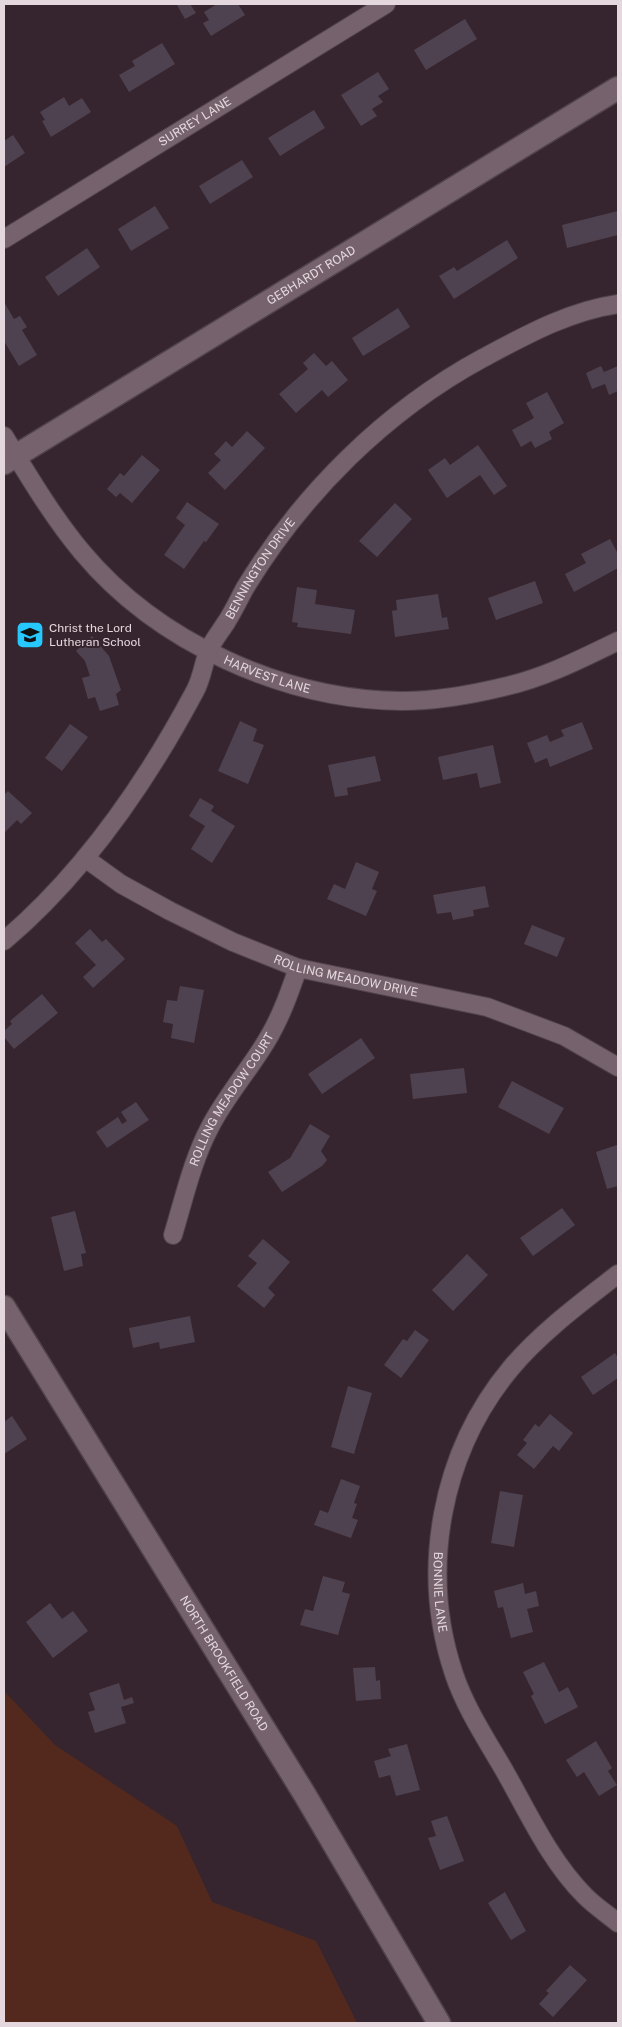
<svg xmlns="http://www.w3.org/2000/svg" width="622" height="2027" viewBox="0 0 622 2027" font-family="'Public Sans',sans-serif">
  <rect width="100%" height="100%" fill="#36252e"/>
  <!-- green -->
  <polygon fill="#53291e" points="4,1691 55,1745 177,1826 212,1902 316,1941 357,2023 4,2023"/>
  <!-- building -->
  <g fill="#4f4250">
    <polygon points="179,4 190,4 196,13 185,19 177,5"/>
    <polygon points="217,4 238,4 245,15 211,36 203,23 209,20 204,12"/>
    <polygon points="465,19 477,39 426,70 414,50"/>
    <polygon points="162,43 175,64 129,92 119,75 135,66 132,61"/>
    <polygon points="378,72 389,89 378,96 383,102 372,109 377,116 361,126 341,95"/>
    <polygon points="64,97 69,106 82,98 91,112 51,137 42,121 45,120 40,112"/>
    <polygon points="314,110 325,128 280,156 268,138"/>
    <polygon points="13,135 25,153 4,167 4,141"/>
    <polygon points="242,160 253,177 210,204 199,186"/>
    <polygon points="155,206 169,228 131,251 118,229"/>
    <polygon points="618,211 618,235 567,248 562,225"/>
    <polygon points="507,240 518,258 454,299 439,276 454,267 457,271"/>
    <polygon points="87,248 100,267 58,296 45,277"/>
    <polygon points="4,302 14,319 20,316 27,327 22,330 37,355 19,366 4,341"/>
    <polygon points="398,308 410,327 363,356 352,338"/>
    <polygon points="314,353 326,366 332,361 348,380 328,397 322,390 296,413 279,394 308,369 303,363"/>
    <polygon points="601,366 604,372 618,366 618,391 609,395 605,384 592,389 586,373"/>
    <polygon points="547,392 564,423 549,432 552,439 535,448 531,441 521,447 512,430 534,418 526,403"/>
    <polygon points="247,431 265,448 225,490 208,473 221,460 214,454 226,441 232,447"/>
    <polygon points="478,445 507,486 494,495 480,475 447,498 428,470 445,458 450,465"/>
    <polygon points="142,455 160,470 132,503 120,493 116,497 107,489 120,473 124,476"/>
    <polygon points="187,502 219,524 206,542 204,541 184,569 164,555 185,525 176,518"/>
    <polygon points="395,503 412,519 377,557 359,541"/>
    <polygon points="610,539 618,554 618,568 574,592 565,574 586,563 581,554"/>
    <polygon points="535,581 543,603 496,620 488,598"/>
    <polygon points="297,587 317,590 315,604 355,610 351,634 297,627 298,623 292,622"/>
    <polygon points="438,594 442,618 447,617 449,629 395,637 392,611 397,610 396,600"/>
    <polygon points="92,636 109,656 121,690 116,694 119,705 100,711 95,697 88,699 82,678 90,676 85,661 76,651"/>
    <polygon points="240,721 257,729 253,741 264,745 248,784 218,771"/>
    <polygon points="582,722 593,749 550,767 547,758 535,763 527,743 547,735 550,742 564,736 561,730"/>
    <polygon points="70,724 88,737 62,771 45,758"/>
    <polygon points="493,745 501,783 480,788 477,773 443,780 438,757"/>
    <polygon points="375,756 381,781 347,788 348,795 335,797 328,765"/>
    <polygon points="8,791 32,813 21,824 17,820 4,833 4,795"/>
    <polygon points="200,798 214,806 211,811 235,826 212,863 191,849 205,826 189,816"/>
    <polygon points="356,862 379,872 372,889 377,891 366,916 327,899 334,884 345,889"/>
    <polygon points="485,886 489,907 473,910 474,916 453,920 451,912 437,914 433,895"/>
    <polygon points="532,925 565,938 557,957 524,944"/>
    <polygon points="90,929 102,942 106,939 125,959 93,988 83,977 96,965 75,943"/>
    <polygon points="180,986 204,990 194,1043 171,1038 173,1024 163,1022 167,1000 177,1001"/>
    <polygon points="42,994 58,1013 14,1049 4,1037 4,1031 12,1024 10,1021"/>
    <polygon points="361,1038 375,1058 322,1094 308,1074"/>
    <polygon points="464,1068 467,1093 413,1099 410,1074"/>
    <polygon points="512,1081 564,1108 549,1134 498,1107"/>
    <polygon points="136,1102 149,1120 107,1148 96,1132 118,1117 122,1124 127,1121 121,1112"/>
    <polygon points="310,1124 330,1136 321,1151 327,1160 322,1166 282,1192 268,1172 290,1158"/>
    <polygon points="617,1145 618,1186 607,1189 596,1152"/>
    <polygon points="562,1208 575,1225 533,1256 520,1238"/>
    <polygon points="75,1211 86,1253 81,1254 83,1266 64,1271 51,1217"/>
    <polygon points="263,1239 290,1262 268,1288 275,1295 264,1308 237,1286 257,1263 248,1256"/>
    <polygon points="467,1254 488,1275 453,1311 432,1290"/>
    <polygon points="190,1316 195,1342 160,1349 159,1342 133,1348 129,1328"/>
    <polygon points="415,1330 429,1340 401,1378 384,1365 403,1339 407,1341"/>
    <polygon points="615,1353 618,1358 618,1378 593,1395 581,1377"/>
    <polygon points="348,1386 372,1393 354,1454 331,1447"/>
    <polygon points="550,1414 573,1433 559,1451 553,1446 534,1469 517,1455 527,1443 523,1440 535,1424 539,1427"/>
    <polygon points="12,1416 27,1439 4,1454 4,1422"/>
    <polygon points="341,1479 360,1486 354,1503 357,1504 352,1518 358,1520 351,1538 314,1525 320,1510 328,1513"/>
    <polygon points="500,1491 523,1495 514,1547 491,1543"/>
    <polygon points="323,1576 345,1582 342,1592 350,1594 338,1635 300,1625 305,1609 313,1611"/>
    <polygon points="523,1583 525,1594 536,1591 539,1606 527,1609 533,1632 511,1638 503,1607 498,1608 494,1591"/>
    <polygon points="50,1603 62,1619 73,1611 88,1631 53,1658 26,1622"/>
    <polygon points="544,1662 559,1692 568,1687 578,1707 545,1724 531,1696 534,1694 523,1672"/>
    <polygon points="375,1667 376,1681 380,1680 381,1699 356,1701 353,1668"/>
    <polygon points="119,1683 124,1700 132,1697 134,1703 121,1707 126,1723 95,1733 88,1712 95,1710 89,1693"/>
    <polygon points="596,1741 612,1768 608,1771 617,1785 599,1796 584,1772 577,1777 566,1760"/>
    <polygon points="407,1744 420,1790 396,1796 390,1775 379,1778 374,1761 391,1756 388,1749"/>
    <polygon points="447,1816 464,1861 440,1870 428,1838 436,1836 431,1821"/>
    <polygon points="505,1892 526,1931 511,1940 488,1903"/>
    <polygon points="570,1965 587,1980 553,2017 539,2004 549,1993 546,1991"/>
  </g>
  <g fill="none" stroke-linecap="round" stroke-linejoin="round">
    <defs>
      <g id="minor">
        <path id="s1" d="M 4,239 L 386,4"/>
        <path id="s2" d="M 4,436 C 28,475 52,516 82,552 C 157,642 284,700 402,701 C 435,701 470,695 503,687 C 544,678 581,659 618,641"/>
        <path id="s3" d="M 85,858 L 121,884 L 170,911 L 233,942 L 298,968 L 487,1007 L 564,1036 L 618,1067"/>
        <path id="s4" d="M 4,941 C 84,873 146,783 195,691 C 202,678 203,665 208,652 C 212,641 221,631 227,621 C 234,610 239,599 245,588 C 302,494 385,411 483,358 C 526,335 569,311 618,304"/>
        <path id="s5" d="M 173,1235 C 184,1199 192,1161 210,1127 C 227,1094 252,1067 270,1035 C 282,1014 290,991 298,968"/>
        <path id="s6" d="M 618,1274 C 582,1302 540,1333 511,1368 C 441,1452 419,1570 454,1674 C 465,1707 486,1739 504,1770 C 528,1812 550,1861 585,1896 C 595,1906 607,1914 618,1923"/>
      </g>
      <g id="tertiary">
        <path id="s7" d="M 4,463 L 618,88"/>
        <path id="s8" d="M 4,1307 L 305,1795 L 439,2023"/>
      </g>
    </defs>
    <!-- minor casing -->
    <use href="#minor" stroke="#51434a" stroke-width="20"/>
    <!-- tertiary casing -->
    <use href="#tertiary" stroke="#51434a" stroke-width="25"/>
    <!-- minor -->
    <use href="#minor" stroke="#76626c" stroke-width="18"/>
    <!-- tertiary -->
    <use href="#tertiary" stroke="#76626c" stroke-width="22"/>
  </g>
  <!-- icons -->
  <defs>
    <symbol id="school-square" viewBox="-11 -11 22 22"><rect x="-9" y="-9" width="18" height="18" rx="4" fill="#27c8ff" stroke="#36252e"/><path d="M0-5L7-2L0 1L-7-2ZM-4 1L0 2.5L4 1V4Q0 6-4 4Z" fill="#111"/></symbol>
  </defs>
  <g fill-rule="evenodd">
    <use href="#school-square" x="14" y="619" width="32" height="32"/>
  </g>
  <g text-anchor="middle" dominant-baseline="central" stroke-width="4" stroke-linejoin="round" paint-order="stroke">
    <!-- street labels -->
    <g font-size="12" fill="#e4d8de" stroke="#36252e">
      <text stroke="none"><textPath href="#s1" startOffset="224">SURREY LANE</textPath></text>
      <text stroke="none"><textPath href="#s7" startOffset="360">GEBHARDT ROAD</textPath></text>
      <text stroke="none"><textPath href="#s4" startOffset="456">BENNINGTON DRIVE</textPath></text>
      <text stroke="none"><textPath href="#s2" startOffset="365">HARVEST LANE</textPath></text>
      <text stroke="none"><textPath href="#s3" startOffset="289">ROLLING MEADOW DRIVE</textPath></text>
      <text stroke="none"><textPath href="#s5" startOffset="149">ROLLING MEADOW COURT</textPath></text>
      <text stroke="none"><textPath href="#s6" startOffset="384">BONNIE LANE</textPath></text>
      <text stroke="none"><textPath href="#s8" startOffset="419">NORTH BROOKFIELD ROAD</textPath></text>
    </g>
    <!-- poi labels -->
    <g font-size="12" fill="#e4d8de" stroke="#36252e" text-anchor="start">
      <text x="49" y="628">Christ the Lord<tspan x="49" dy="14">Lutheran School</tspan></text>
    </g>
  </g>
  <!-- border -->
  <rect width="622" height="2027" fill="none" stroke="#e4d8de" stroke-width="10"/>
</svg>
